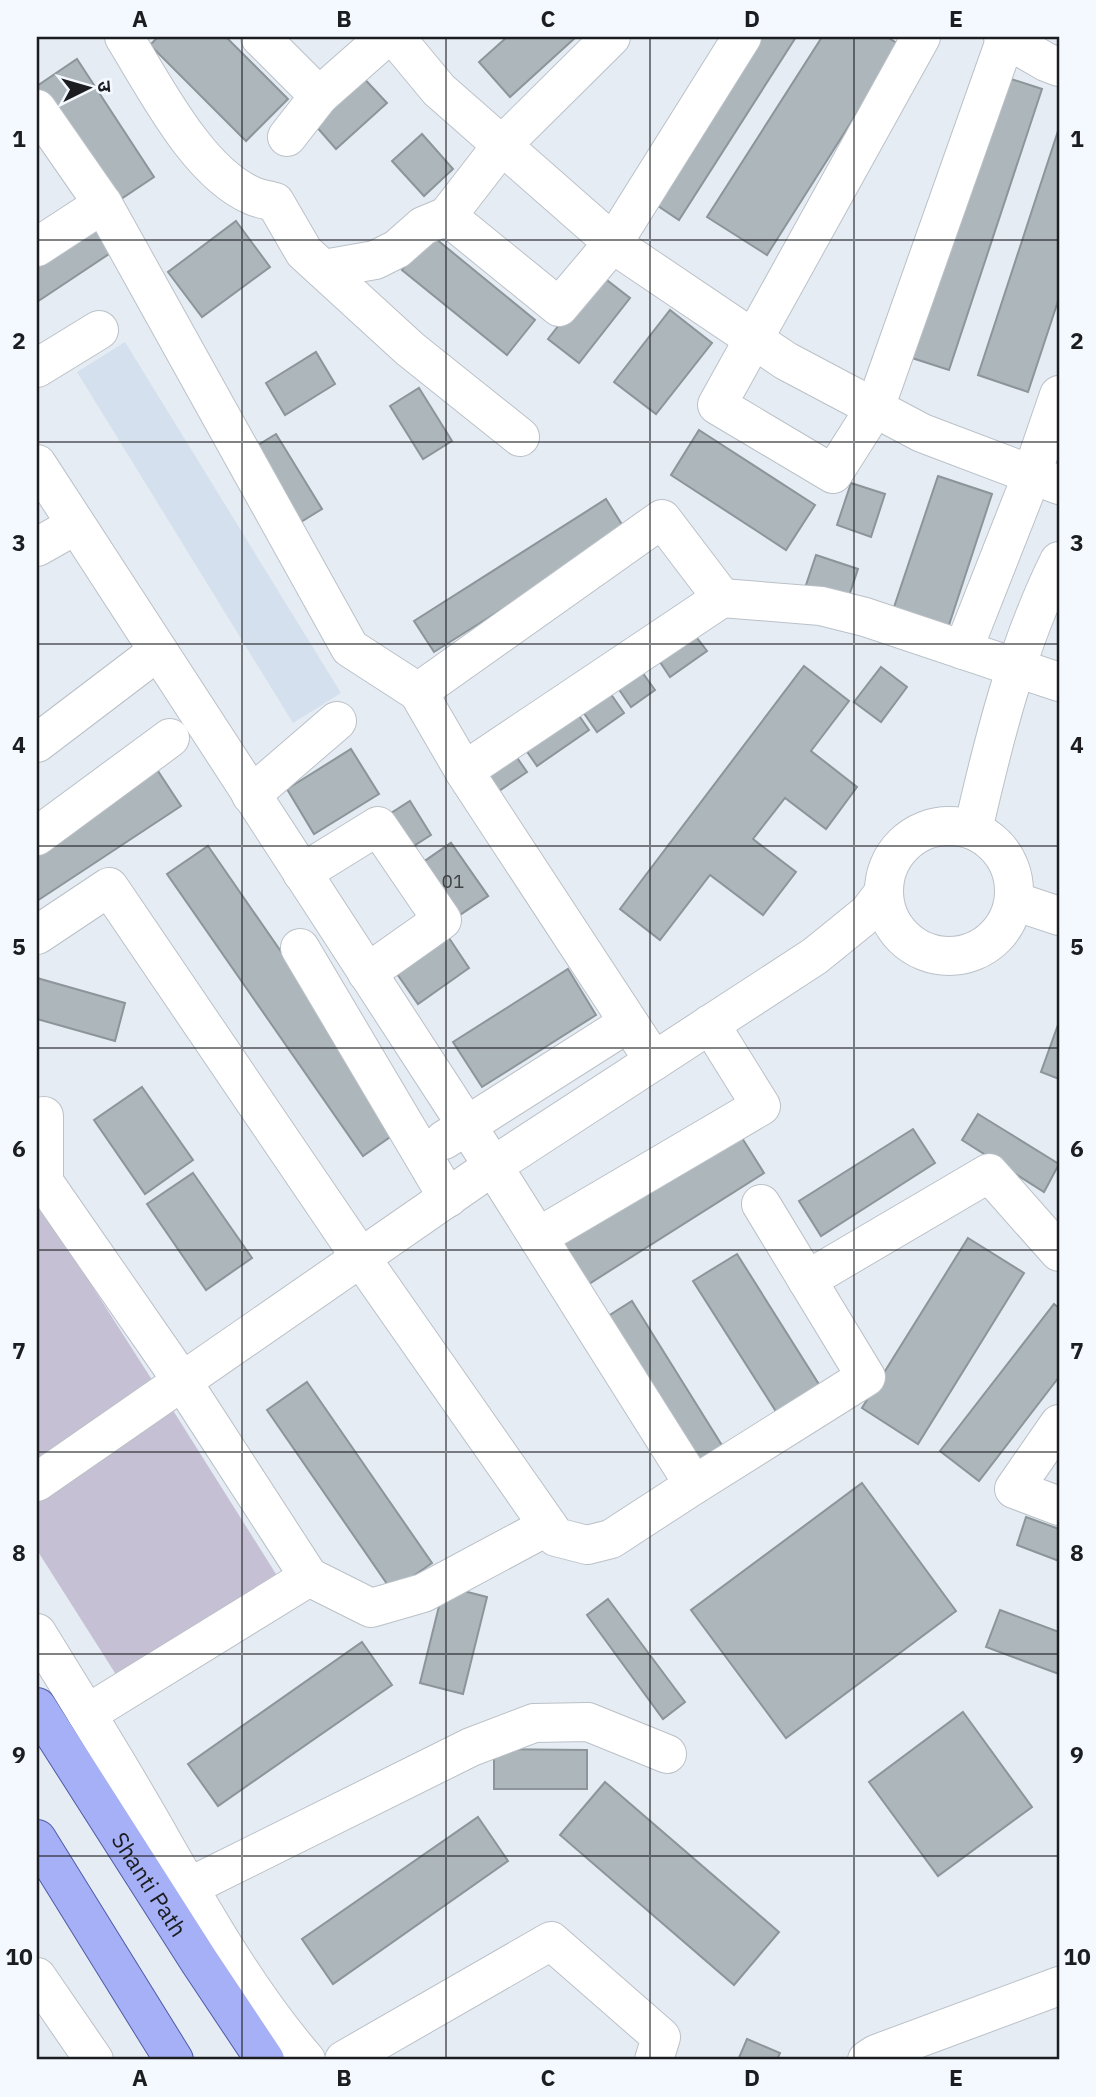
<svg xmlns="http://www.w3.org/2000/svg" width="1096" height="2097" viewBox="0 0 1096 2097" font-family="'IBM Plex Sans','Noto Sans Devanagari',sans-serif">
  <rect width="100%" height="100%" fill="#e5ecf3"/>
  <!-- built -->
  <polygon fill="#d4e0ed" points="125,342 341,693 293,723 77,372"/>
  <!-- green -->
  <g fill="#c6c0d5">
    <polygon points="41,1206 154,1383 37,1458 37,1209"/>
    <polygon points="169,1404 281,1582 122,1684 37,1550 37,1489"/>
  </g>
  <!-- building -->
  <g fill="#adb7bb" stroke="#8c9599" stroke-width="2">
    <polygon points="158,37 226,37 288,99 246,141 150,45"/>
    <polygon points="507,37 576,37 510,97 479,62"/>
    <polygon points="757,37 796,37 679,220 652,202"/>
    <polygon points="822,37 887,37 900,45 767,255 707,217"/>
    <polygon points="77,59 154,177 112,205 37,90 37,86"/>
    <polygon points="358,72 387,103 336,149 308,117"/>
    <polygon points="1002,76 1042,89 949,370 909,357"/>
    <polygon points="1059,128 1059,298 1028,392 978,375"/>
    <polygon points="422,134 453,169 424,196 392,161"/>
    <polygon points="236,221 270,267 202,317 168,272"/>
    <polygon points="92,222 112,252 37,302 37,258"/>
    <polygon points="430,234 535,320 507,355 402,270"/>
    <polygon points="599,274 630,298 579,363 548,339"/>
    <polygon points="670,310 712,343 656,414 614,382"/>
    <polygon points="316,352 335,384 285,415 266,383"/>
    <polygon points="419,388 452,441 423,459 390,406"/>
    <polygon points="699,430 815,505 786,550 671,475"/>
    <polygon points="276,434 322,509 291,528 245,453"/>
    <polygon points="938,476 992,494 948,628 893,610"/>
    <polygon points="851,483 885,494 871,537 837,525"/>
    <polygon points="606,499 626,531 434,652 414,621"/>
    <polygon points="816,555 858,569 847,602 805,588"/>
    <polygon points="694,634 707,651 670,677 658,659"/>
    <polygon points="804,666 849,701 811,751 857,787 826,829 785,798 753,839 796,872 763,915 710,875 660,940 620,909"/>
    <polygon points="881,667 907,687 881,722 854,702"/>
    <polygon points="642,672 655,690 631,707 618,688"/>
    <polygon points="608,690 624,713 597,732 581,709"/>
    <polygon points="573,707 589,730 537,766 521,743"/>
    <polygon points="351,749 379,794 314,834 287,789"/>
    <polygon points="511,749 527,772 487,799 471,776"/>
    <polygon points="154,765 181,806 37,901 37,843"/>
    <polygon points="410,801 431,835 401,854 380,820"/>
    <polygon points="451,843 488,896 455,918 419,865"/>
    <polygon points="451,843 488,896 455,918 419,865"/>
    <polygon points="208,846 403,1128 363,1156 167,874"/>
    <polygon points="447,935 469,968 418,1004 395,971"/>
    <polygon points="568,969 596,1015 482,1087 453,1042"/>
    <polygon points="37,978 125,1003 115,1041 37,1019"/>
    <polygon points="1059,1022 1059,1079 1041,1072"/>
    <polygon points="142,1087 193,1160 145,1194 94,1120"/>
    <polygon points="978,1114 1059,1164 1044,1192 962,1140"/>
    <polygon points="913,1129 935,1163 821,1236 799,1201"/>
    <polygon points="737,1130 764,1173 581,1289 554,1247"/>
    <polygon points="193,1173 252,1258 206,1290 147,1204"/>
    <polygon points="968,1238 1024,1273 918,1444 862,1408"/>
    <polygon points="737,1254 820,1386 777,1413 693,1281"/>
    <polygon points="632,1301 723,1447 696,1464 605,1318"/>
    <polygon points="1054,1304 1059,1308 1059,1377 979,1481 940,1451"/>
    <polygon points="307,1382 432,1563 392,1591 267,1410"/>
    <polygon points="862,1483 956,1611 786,1738 691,1610"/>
    <polygon points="1026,1517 1059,1529 1059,1561 1017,1545"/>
    <polygon points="444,1586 487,1597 463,1694 420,1683"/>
    <polygon points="608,1599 685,1702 663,1719 587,1615"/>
    <polygon points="1000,1610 1059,1632 1059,1674 986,1647"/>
    <polygon points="362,1642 392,1685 218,1806 188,1764"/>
    <polygon points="963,1712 1032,1807 938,1876 869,1782"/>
    <polygon points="494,1749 587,1750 587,1789 494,1789"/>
    <polygon points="605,1782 779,1932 734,1985 560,1835"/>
    <polygon points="478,1817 508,1861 333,1984 302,1939"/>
    <polygon points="747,2039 780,2053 777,2060 738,2060"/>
  </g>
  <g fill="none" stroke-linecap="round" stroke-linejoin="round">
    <defs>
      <g id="minor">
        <path d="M 124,37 C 155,87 198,173 253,196 C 260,199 268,200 275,202 L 304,252 L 410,349 L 520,437"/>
        <polyline points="260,37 319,96 287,137"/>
        <polyline points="395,37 439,90 620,249 786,361 922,433 1059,485"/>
        <polyline points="611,37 502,145 447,216 559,307 613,243 742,37"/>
        <polyline points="921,37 717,405 833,474 875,408 1006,38"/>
        <polyline points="1003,37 1046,62 1059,67"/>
        <polyline points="319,96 386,37"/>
        <polyline points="37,109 103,204 37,247"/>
        <polyline points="103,204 350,648 418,692 464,771 654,1061"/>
        <polyline points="324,269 375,260 397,249 423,226 447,216"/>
        <polyline points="37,368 99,330"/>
        <polyline points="37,464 493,1166 694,1485"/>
        <polyline points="37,547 76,525"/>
        <polyline points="722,598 821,606 865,617 1059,682"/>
        <polyline points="963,650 1028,485 1059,395"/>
        <polyline points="418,692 662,519 722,598 464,771"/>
        <polyline points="37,743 158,651"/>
        <polyline points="251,795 337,721"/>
        <circle cx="949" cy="891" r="65"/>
        <path d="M 973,830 C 994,738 1017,646 1059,561"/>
        <polyline points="37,836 170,738"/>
        <polyline points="302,873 378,826 442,920 367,973"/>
        <polyline points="1014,901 1059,916"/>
        <polyline points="37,935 109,887 361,1258 556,1537 587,1545 611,1539 694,1485 866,1377 761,1204"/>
        <polyline points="300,948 448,1198"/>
        <polyline points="44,1116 44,1182 182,1381 309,1577"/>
        <polyline points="444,1140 628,1023"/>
        <polyline points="538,1237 761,1106 710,1024"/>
        <polyline points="807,1280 989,1173 1059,1252"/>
        <polyline points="1059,1424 1014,1489 1059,1506"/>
        <polyline points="37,1482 493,1166 815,956 868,913 884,892"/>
        <path d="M 37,1633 C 75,1695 114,1757 150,1820 C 197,1902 244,1988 306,2060"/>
        <polyline points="87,1714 309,1577 371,1608 423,1593 548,1526"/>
        <polyline points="189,1887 471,1747 534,1723 588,1722 667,1754"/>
        <polyline points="37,1977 94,2060"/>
        <polyline points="344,2060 551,1941 661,2037 654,2060"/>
        <polyline points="867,2060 876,2054 1059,1986"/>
      </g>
      <g id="major">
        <path id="s1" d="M 37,1707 L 199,1961 L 265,2060"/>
        <polyline points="37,1839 174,2060"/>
      </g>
    </defs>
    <!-- minor casing -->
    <use href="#minor" stroke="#bbc1c8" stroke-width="40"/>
    <!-- major casing -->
    <use href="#major" stroke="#4e5ba7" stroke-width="40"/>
    <!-- minor -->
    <use href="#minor" stroke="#fff" stroke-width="38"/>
    <!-- major -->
    <use href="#major" stroke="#a6b0f6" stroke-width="38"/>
  </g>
  <!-- grid -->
  <path fill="none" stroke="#1b1d20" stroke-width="2" stroke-opacity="0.55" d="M 242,37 L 242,2060M 446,37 L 446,2060M 650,37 L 650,2060M 854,37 L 854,2060M 37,240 L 1059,240M 37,442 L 1059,442M 37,644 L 1059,644M 37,846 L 1059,846M 37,1048 L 1059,1048M 37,1250 L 1059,1250M 37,1452 L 1059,1452M 37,1654 L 1059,1654M 37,1856 L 1059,1856"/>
  <g text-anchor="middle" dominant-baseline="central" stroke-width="5" stroke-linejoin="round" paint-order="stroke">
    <!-- number labels -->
    <g font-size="19" fill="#404447">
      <text x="453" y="881">01</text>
    </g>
    <!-- street labels -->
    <g font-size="23" fill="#1b1d20" stroke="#f4f9ff">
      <text stroke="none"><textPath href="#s1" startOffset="210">Shanti Path</textPath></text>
    </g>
  </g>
  <!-- border -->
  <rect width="1096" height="2097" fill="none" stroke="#f4f9ff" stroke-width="77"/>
  <!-- north arrow -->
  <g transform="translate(88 88) rotate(85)" stroke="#f4f9ff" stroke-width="5" paint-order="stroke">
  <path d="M0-5L12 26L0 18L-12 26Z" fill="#1b1d20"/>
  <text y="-10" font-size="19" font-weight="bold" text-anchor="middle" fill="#1b1d20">उ</text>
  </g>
  <rect x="38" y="38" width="1020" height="2020" fill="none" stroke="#1b1d20" stroke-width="2.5"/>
  <g font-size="23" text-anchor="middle" font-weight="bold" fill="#1b1d20">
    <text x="140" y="27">A</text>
    <text x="344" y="27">B</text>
    <text x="548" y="27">C</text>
    <text x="752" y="27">D</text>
    <text x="956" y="27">E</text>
    <text x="19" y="147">1</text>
    <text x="1077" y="147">1</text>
    <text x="19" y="349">2</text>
    <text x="1077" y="349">2</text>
    <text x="19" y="551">3</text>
    <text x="1077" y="551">3</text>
    <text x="19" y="753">4</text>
    <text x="1077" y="753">4</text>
    <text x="19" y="955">5</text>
    <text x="1077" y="955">5</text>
    <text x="19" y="1157">6</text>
    <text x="1077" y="1157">6</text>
    <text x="19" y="1359">7</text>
    <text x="1077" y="1359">7</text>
    <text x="19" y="1561">8</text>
    <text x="1077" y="1561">8</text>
    <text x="19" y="1763">9</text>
    <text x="1077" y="1763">9</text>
    <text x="19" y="1965">10</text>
    <text x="1077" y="1965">10</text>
    <text x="140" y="2086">A</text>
    <text x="344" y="2086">B</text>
    <text x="548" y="2086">C</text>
    <text x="752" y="2086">D</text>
    <text x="956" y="2086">E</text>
  </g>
</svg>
